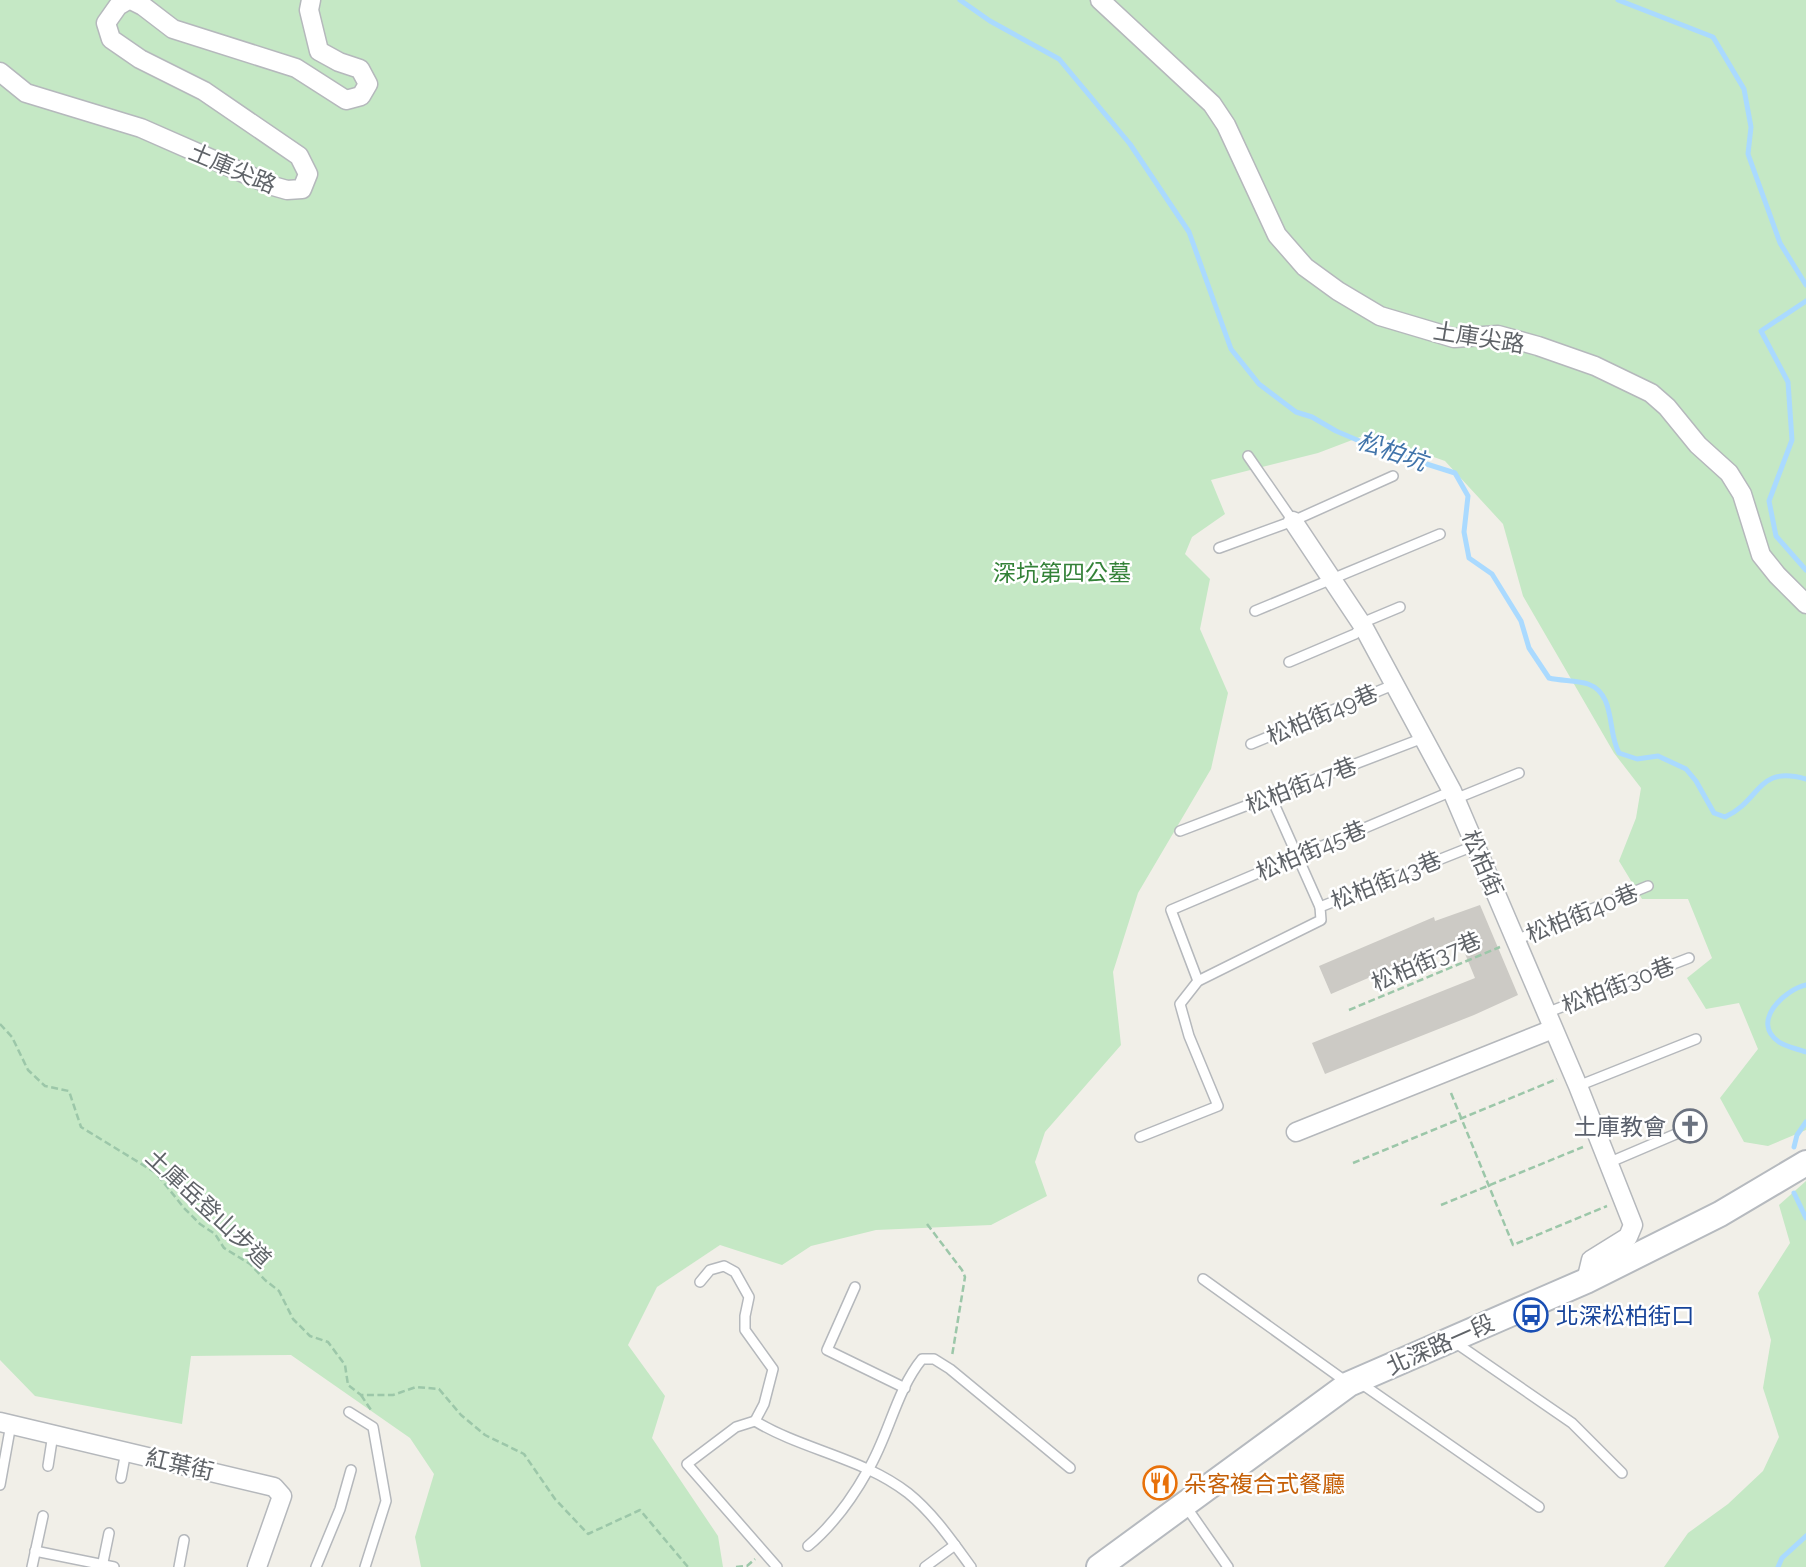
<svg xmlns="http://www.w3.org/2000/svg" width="1806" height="1567" viewBox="0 0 1806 1567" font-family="Raleway,'Noto Sans TC',sans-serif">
  <rect width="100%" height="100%" fill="#f1efe8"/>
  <!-- green -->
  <g fill="#c5e8c5">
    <polygon points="0,0 1806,0 1806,1130 1768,1146 1744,1142 1720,1098 1758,1049 1739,1003 1706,1009 1687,978 1712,958 1688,899 1642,899 1619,861 1636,818 1641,788 1614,753 1523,596 1503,524 1445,461 1368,434 1318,453 1211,480 1225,514 1192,537 1185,554 1210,579 1200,629 1228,693 1211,769 1138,893 1113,972 1121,1045 1045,1132 1035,1162 1047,1196 991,1225 876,1230 811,1246 782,1265 720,1245 657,1287 628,1345 665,1396 652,1438 718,1536 723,1567 421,1567 415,1537 434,1474 410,1438 291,1355 191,1356 182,1424 35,1396 0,1360"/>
    <polygon points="1806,1181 1806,1567 1664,1567 1688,1533 1728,1504 1763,1471 1779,1437 1763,1388 1771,1340 1758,1293 1790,1243 1779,1205"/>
  </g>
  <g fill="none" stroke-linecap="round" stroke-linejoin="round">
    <!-- stream -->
    <g stroke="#aadaff" stroke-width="5">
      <path d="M 960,0 L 990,21 L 1059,59 L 1130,144 L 1189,232 L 1231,349 L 1259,384 L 1296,412 L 1312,417 L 1336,431 L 1376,448 L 1455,473 L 1468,496 L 1464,532 L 1469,558 L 1492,574 L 1521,621 L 1529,648 L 1549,678 C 1561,681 1577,680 1588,684 C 1616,694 1607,732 1619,753 L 1637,759 L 1658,756 L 1686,769 L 1696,781 L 1714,813 L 1725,817 C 1762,800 1756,765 1806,779"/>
      <polyline points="1618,0 1713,37 1744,89 1751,127 1748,154 1780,243 1806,285"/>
      <polyline points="1806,301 1761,331 1788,382 1792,440 1769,501 1776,536 1806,570"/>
      <path d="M 1806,985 C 1784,990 1750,1022 1779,1042 C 1786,1047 1798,1049 1806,1052"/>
      <polyline points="1794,1147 1797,1135 1806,1122"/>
      <polyline points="1794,1193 1806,1218"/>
      <polyline points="1778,1567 1782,1558 1806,1536"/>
    </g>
  </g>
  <!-- building -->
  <polygon fill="#cccac5" points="1480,905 1518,995 1474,1015 1325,1074 1312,1043 1475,978 1459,939 1331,994 1319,966 1434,917 1435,921"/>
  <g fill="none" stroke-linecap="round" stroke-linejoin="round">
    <defs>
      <g id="lane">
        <polyline points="1248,456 1293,521"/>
        <polyline points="1219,548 1293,521 1393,476"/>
        <polyline points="1255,611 1440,534"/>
        <polyline points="1289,662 1355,634 1369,620 1400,607"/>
        <polyline points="1251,744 1393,685"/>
        <polyline points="1271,797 1320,907"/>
        <polyline points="1455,799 1519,773"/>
        <polyline points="1180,831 1423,738"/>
        <polyline points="1516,940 1648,886"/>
        <polyline points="1198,981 1171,910 1452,791"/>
        <polyline points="1546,1013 1689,958"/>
        <polyline points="1578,1086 1696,1039"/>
        <polyline points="1140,1137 1218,1106 1189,1036 1180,1004 1198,981 1321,920 1320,907 1476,845"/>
        <polyline points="1608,1163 1683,1131"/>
        <polyline points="1203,1279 1348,1383"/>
        <path d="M 700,1282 L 710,1270 L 724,1266 L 735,1272 L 749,1297 L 745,1316 L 745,1330 L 773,1369 L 764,1404 L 755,1421 C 803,1450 863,1458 908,1493 C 933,1513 952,1541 971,1567"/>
        <polyline points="855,1287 827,1350 905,1388"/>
        <polyline points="1453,1341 1572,1423 1622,1473"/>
        <polyline points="1359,1382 1539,1507"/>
        <polyline points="349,1412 373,1427 386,1501 365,1567"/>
        <polyline points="755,1421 736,1427 687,1464 777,1567"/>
        <polyline points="48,1466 53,1434"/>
        <polyline points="121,1478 126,1451"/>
        <polyline points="0,1485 11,1424"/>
        <polyline points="1185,1505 1228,1567"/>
        <path d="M 808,1546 C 832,1526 853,1497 868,1470 C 889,1435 896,1391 922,1359 L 934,1359 L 950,1369 L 1070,1468"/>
        <polyline points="35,1551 114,1567"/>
        <polyline points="32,1567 43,1516"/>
        <polyline points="102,1567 109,1533"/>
        <polyline points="179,1567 184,1540"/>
        <polyline points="316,1567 340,1509 351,1470"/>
        <polyline points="925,1567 955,1545"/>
      </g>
      <g id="street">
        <polyline points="131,0 143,6 173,29 296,68 346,100 361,96 368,84 360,69 339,62 319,51 309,10 311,0"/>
        <polyline points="1100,0 1212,104 1226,125 1277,235 1305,267 1338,291 1380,316 1454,338 1498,335 1538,346 1595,366 1651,393 1667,407 1698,445 1729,473 1742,494 1761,555 1777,575 1806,604"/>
        <polyline points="0,72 26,93 141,128 273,186 287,190 302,189 308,174 299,156 204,91 140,59 111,39 106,23 118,6 128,0"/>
        <polyline points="1293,521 1363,626 1452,791 1578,1086 1633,1225 1628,1237 1591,1260 1586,1281"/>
        <polyline points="1296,1132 1553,1029"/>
        <polyline points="0,1422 274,1487 282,1496 257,1567"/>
      </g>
      <polyline id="secondary" points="1099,1567 1349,1384 1586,1281 1720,1214 1806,1163"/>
    </defs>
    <!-- lane casing -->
    <use href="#lane" stroke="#b5b8bc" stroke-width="12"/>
    <!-- street casing -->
    <use href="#street" stroke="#b5b8bc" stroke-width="21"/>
    <!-- secondary casing -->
    <use href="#secondary" stroke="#b6babf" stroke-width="28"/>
    <!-- path -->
    <g stroke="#9cc7a9" stroke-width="2.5" stroke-dasharray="7 3.5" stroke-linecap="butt">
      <polyline points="1349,1010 1500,947"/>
      <polyline points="0,1024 12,1037 28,1070 45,1086 69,1091 81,1127 156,1173 184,1208 200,1224 215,1234 224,1248 250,1264 265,1280 279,1291 293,1319 310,1336 328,1342 345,1365 348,1385 361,1395 393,1395 416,1387 439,1389 461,1415 485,1435 524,1454 555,1499 588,1534 640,1510 688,1567"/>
      <polyline points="1451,1093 1513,1245 1607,1206"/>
      <polyline points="1353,1163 1557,1079"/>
      <polyline points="1441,1205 1583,1147"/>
      <polyline points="927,1224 962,1270 965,1277 952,1356"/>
      <polyline points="361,1395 371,1410"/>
      <polyline points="736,1567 747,1566 755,1559"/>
    </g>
    <!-- lane -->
    <use href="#lane" stroke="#fff" stroke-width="9"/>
    <!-- street -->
    <use href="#street" stroke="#fff" stroke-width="18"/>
    <!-- secondary -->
    <use href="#secondary" stroke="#fff" stroke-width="24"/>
  </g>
  <!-- icons -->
  <defs>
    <symbol id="church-ring" viewBox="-11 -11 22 22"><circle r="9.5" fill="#fff" stroke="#6b7280" stroke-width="1.5"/><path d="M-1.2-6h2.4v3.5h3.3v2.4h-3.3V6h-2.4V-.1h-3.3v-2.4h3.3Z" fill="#6b7280"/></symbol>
    <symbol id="bus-ring" viewBox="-11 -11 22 22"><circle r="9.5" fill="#fff" stroke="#1a4fb4" stroke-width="1.5"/><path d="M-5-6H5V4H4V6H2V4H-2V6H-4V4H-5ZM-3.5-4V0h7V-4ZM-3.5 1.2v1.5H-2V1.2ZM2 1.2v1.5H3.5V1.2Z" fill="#1a4fb4"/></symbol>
    <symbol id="restaurant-ring" viewBox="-11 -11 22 22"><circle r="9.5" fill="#fff" stroke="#e8710a" stroke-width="1.5"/><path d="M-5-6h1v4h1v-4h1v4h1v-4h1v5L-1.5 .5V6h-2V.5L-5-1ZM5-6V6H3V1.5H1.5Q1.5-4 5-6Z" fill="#e8710a"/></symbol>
  </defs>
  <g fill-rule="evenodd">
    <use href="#church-ring" x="1671" y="1107" width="38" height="38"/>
    <use href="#bus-ring" x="1512" y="1296" width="38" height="38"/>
    <use href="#restaurant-ring" x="1141" y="1464" width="38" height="38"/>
  </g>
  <g text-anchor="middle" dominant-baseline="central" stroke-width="5" stroke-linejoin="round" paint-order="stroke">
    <!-- street labels -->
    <g font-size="23" fill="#5f6368" stroke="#fff">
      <text transform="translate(233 168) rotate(23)">土庫尖路</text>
      <text transform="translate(1479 337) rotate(9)">土庫尖路</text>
      <text transform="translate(1322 714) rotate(-23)">松柏街49巷</text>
      <text transform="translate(1301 785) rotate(-21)">松柏街47巷</text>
      <text transform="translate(1311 850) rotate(-23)">松柏街45巷</text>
      <text transform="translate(1483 863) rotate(67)">松柏街</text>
      <text transform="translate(1386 880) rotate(-22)">松柏街43巷</text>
      <text transform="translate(1582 913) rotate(-22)">松柏街40巷</text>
      <text transform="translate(1426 961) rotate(-23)">松柏街37巷</text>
      <text transform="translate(1618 985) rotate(-21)">松柏街30巷</text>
      <text transform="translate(209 1208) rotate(43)">土庫岳登山步道</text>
      <text transform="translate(1440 1344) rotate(-24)">北深路一段</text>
      <text transform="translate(180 1464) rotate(13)">紅葉街</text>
    </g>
    <!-- park labels -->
    <g font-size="23" fill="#348238" stroke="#fff">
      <text x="1062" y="572">深坑第四公墓</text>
    </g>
    <!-- worship labels -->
    <g font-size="23" fill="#5b616d" stroke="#fff" text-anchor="end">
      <text x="1666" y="1126">土庫教會</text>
    </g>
    <!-- transit labels -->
    <g font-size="23" fill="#164399" stroke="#fff" text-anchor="start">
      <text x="1556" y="1315">北深松柏街口</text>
    </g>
    <!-- food labels -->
    <g font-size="23" fill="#c56008" stroke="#fff" text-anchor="start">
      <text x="1184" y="1483">朵客複合式餐廳</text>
    </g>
    <!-- water labels -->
    <g font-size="24" font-style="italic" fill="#4174aa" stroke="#fff">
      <text transform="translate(1392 451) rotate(19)">松柏坑</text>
    </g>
  </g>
</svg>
